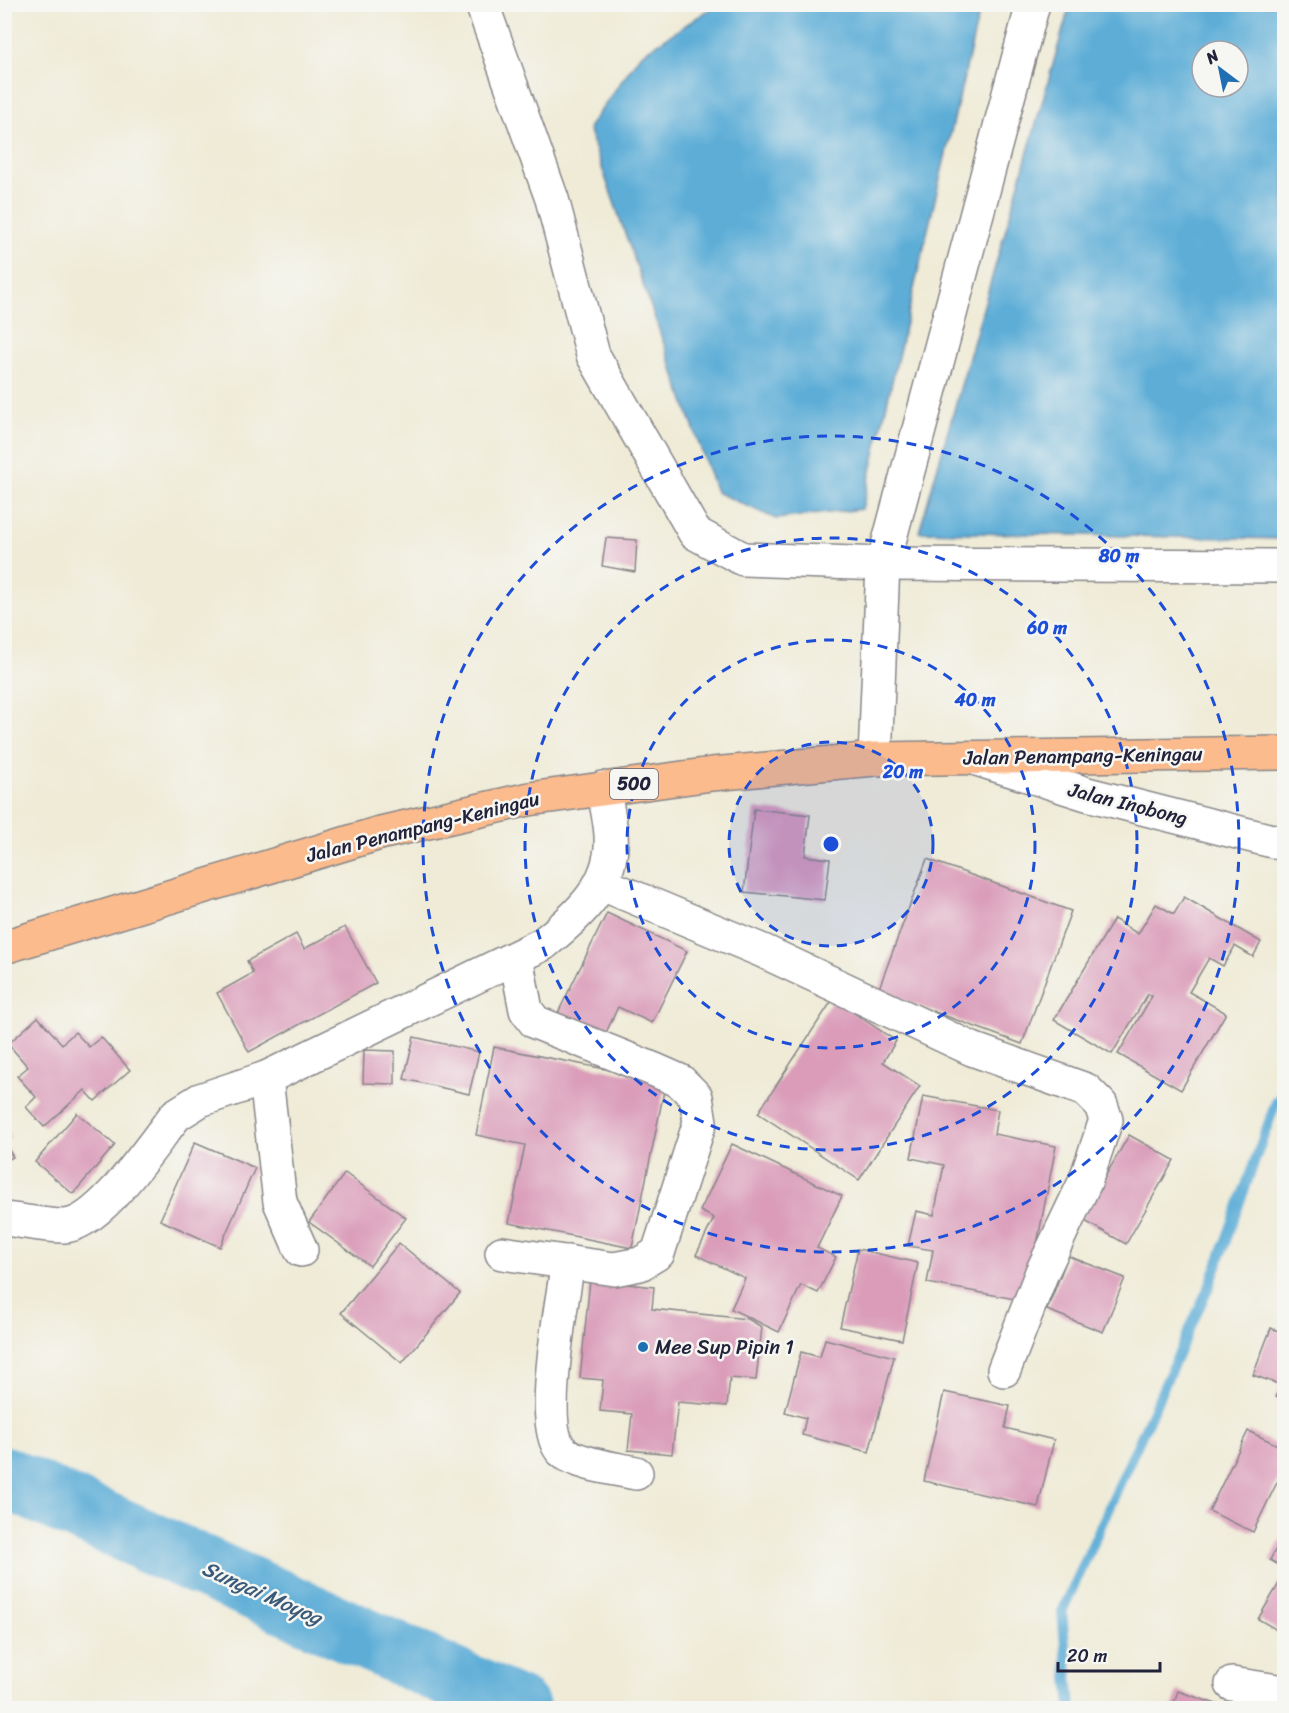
<svg xmlns="http://www.w3.org/2000/svg" width="1289" height="1713" viewBox="0 0 1289 1713" font-family="Sriracha,sans-serif">
  <rect width="100%" height="100%" fill="#f6f6f2"/>
  <filter id="ink" filterUnits="userSpaceOnUse"><feTurbulence type="fractalNoise" baseFrequency=".0167" numOctaves="2"/><feDisplacementMap in="SourceGraphic" scale="12" xChannelSelector="R" yChannelSelector="G"/><feConvolveMatrix kernelMatrix="1 2 1 2 8 2 1 2 1" color-interpolation-filters="sRGB"/></filter>
  <filter id="wash" filterUnits="userSpaceOnUse"><feTurbulence type="fractalNoise" baseFrequency=".008" numOctaves="4" result="noise"/><feDisplacementMap in="SourceGraphic" scale="24" xChannelSelector="R" yChannelSelector="G"/><feGaussianBlur stdDeviation="1.35" result="paint"/><feColorMatrix in="noise" values="0 0 0 0 0 0 0 0 0 0 0 0 0 0 0 0 0 1.4 0 .05"/><feComposite in="paint" operator="in"/></filter>
  <g filter="url(#wash)">
    <rect width="100%" height="100%" fill="#efebd7"/>
    <!-- water -->
    <g fill="#5dadd7" stroke="#406889" stroke-width="1.5" fill-rule="evenodd">
      <polygon points="716,5 981,5 862,509 776,519 716,492 588,128 640,55"/>
      <path d="M 1070,5 L 1284,5 L 1284,539 L 919,532 ZM 1202,51 L 1238,51 L 1238,87 L 1202,87 Z"/>
    </g>
    <g fill="none" stroke-linecap="round" stroke-linejoin="round">
      <!-- stream -->
      <polyline stroke="#5dadd7" stroke-width="10" points="1071,1708 1062,1612 1211,1282 1276,1102 1284,1092"/>
      <!-- river -->
      <polyline stroke="#5dadd7" stroke-width="62" points="4,1477 519,1708"/>
    </g>
    <g id="blocks">
      <!-- building -->
      <g fill="#da9cb9">
        <polygon points="606,538 637,540 635,572 602,566"/>
        <polygon points="754,809 810,815 805,856 830,859 825,900 744,892"/>
        <polygon points="927,859 1071,911 1022,1044 878,991"/>
        <polygon points="1184,897 1261,942 1253,957 1235,946 1223,966 1209,958 1189,992 1226,1013 1181,1090 1118,1054 1152,996 1148,994 1112,1054 1054,1020 1114,919 1138,934 1156,904 1174,914"/>
        <polygon points="607,913 687,951 652,1023 618,1007 604,1037 557,1015"/>
        <polygon points="345,927 376,983 249,1052 217,993 253,973 247,961 296,934 304,949"/>
        <polygon points="833,999 896,1041 883,1062 920,1086 859,1180 758,1113"/>
        <polygon points="38,1017 62,1044 75,1032 89,1047 101,1037 130,1070 95,1101 85,1090 44,1127 26,1107 36,1097 17,1076 28,1067 8,1044"/>
        <polygon points="414,1037 479,1052 469,1094 404,1079"/>
        <polygon points="494,1047 666,1081 632,1248 509,1223 525,1145 476,1135"/>
        <polygon points="364,1050 395,1051 395,1084 363,1083"/>
        <polygon points="923,1096 998,1110 994,1134 1056,1146 1026,1301 927,1283 933,1250 908,1246 916,1211 934,1215 944,1165 911,1158"/>
        <polygon points="77,1113 115,1145 73,1194 35,1162"/>
        <polygon points="4,1121 10,1137 5,1144 13,1157 4,1162"/>
        <polygon points="1129,1135 1174,1160 1126,1244 1081,1219"/>
        <polygon points="195,1142 255,1168 220,1247 160,1220"/>
        <polygon points="732,1144 842,1196 817,1248 836,1257 818,1293 801,1285 779,1332 731,1309 745,1278 696,1255 714,1218 700,1211"/>
        <polygon points="345,1173 406,1218 370,1266 309,1222"/>
        <polygon points="399,1243 460,1293 402,1363 341,1313"/>
        <polygon points="858,1249 918,1263 902,1340 840,1327"/>
        <polygon points="1068,1256 1125,1278 1103,1332 1047,1310"/>
        <polygon points="590,1280 654,1287 652,1309 748,1319 762,1327 756,1380 730,1378 727,1406 678,1402 672,1454 628,1450 632,1414 600,1411 603,1380 580,1378"/>
        <polygon points="1271,1328 1284,1333 1284,1400 1276,1397 1281,1385 1253,1375"/>
        <polygon points="825,1339 894,1357 869,1452 802,1435 806,1418 785,1412 801,1352 820,1357"/>
        <polygon points="944,1392 1010,1406 1005,1428 1054,1440 1038,1507 924,1481"/>
        <polygon points="1248,1431 1284,1448 1284,1468 1253,1532 1209,1511"/>
        <polygon points="1284,1534 1284,1568 1270,1560"/>
        <polygon points="1284,1575 1284,1634 1258,1619"/>
        <polygon points="1178,1691 1222,1706 1221,1708 1172,1708"/>
      </g>
    </g>
  </g>
  <g filter="url(#ink)">
    <use href="#blocks" fill-opacity="0" stroke="#888689" stroke-width="1.5"/>
    <g fill="none" stroke-linecap="round" stroke-linejoin="round">
      <defs>
        <g id="minor">
          <polyline points="482,4 552,199 593,355 695,533 743,559 883,564 1284,566"/>
          <polyline points="875,759 883,564 1033,4"/>
          <polyline points="977,759 1087,794 1284,844"/>
          <polyline points="602,884 763,951 972,1049 1086,1090 1101,1105 1106,1120 1085,1182 1042,1272 1004,1370"/>
          <polyline points="266,1078 280,1202 301,1250"/>
          <path d="M 4,1219 C 24,1221 45,1226 64,1226 C 100,1225 153,1143 176,1115 L 200,1100 L 266,1078 L 543,944 C 578,916 615,884 611,834 C 610,819 606,803 603,788"/>
          <polyline points="502,1253 614,1269 640,1264 658,1253 700,1122 696,1097 680,1081 655,1070 535,1022 526,1010 516,958"/>
          <path d="M 568,1262 C 563,1299 537,1425 562,1451 C 576,1464 617,1469 636,1473"/>
          <polyline points="1232,1684 1284,1692"/>
        </g>
        <polyline id="major" points="4,947 380,833 529,799 712,774 875,759 1284,753"/>
      </defs>
      <!-- minor casing -->
      <use href="#minor" stroke="#888689" stroke-width="36"/>
      <!-- major casing -->
      <use href="#major" stroke="#888689" stroke-width="36"/>
      <!-- minor -->
      <use href="#minor" stroke="#fff" stroke-width="33"/>
      <!-- major -->
      <use href="#major" stroke="#fbbb8d" stroke-width="33"/>
    </g>
  </g>
  <!-- distance rings -->
  <circle cx="831" cy="844" r="102" fill="#1d4ed8" fill-opacity=".12"/>
  <g fill="none" stroke="#1d4ed8" stroke-width="3" stroke-dasharray="10 8">
    <circle cx="831" cy="844" r="102"/>
    <circle cx="831" cy="844" r="204"/>
    <circle cx="831" cy="844" r="306"/>
    <circle cx="831" cy="844" r="408"/>
  </g>
  <!-- markers -->
  <circle fill="#1f6fb2" stroke="#f6f6f2" stroke-width="2" cx="643" cy="1347" r="6"/>
  <g text-anchor="middle" dominant-baseline="central" stroke-width="5" stroke-linejoin="round" paint-order="stroke">
    <!-- shield labels -->
    <rect fill="#f6f6f2" stroke="#626272" stroke-width="1.5" x="610" y="769" width="48" height="30" rx="4.5"/>
    <g font-size="18" font-weight="bold" fill="#22223b">
      <text x="634" y="784">500</text>
    </g>
    <!-- street labels -->
    <g font-size="20" fill="#22223b" stroke="#f6f6f2">
      <text transform="translate(1083 756) rotate(-1)">Jalan Penampang-Keningau</text>
      <text transform="translate(1128 804) rotate(14)">Jalan Inobong</text>
      <text transform="translate(423 827) rotate(-14)">Jalan Penampang-Keningau</text>
    </g>
    <!-- poi labels -->
    <g font-size="20" fill="#22223b" stroke="#f6f6f2" text-anchor="start">
      <text x="655" y="1347">Mee Sup Pipin 1</text>
    </g>
    <!-- water labels -->
    <g font-size="21" font-style="italic" fill="#3a5a79" stroke="#f6f6f2">
      <text transform="translate(262 1593) rotate(24)">Sungai Moyog</text>
    </g>
  </g>
  <circle cx="831" cy="844" r="9" fill="#1d4ed8" stroke="#f6f6f2" stroke-width="3"/>
  <g font-size="18" text-anchor="middle" font-weight="bold" fill="#1d4ed8" stroke="#f6f6f2" stroke-width="5" stroke-linejoin="round" paint-order="stroke">
    <text x="1119" y="562">80 m</text>
    <text x="1047" y="634">60 m</text>
    <text x="975" y="706">40 m</text>
    <text x="903" y="778">20 m</text>
  </g>
  <!-- margin -->
  <rect width="1289" height="1713" fill="none" stroke="#f6f6f2" stroke-width="24"/>
  <!-- north arrow -->
  <g transform="translate(1220 69) rotate(328)"><circle r="28" fill="#f6f6f2" stroke="#a1a1a9" stroke-width="1.5"/>
  <path d="M0-4.5L10 22L0 15L-10 22Z" fill="#1f6fb2"/>
  <text y="-9" font-size="16" font-weight="bold" text-anchor="middle" fill="#22223b">N</text>
  </g>
  <!-- scale -->
  <path d="M1058 1662v9h102v-9" fill="none" stroke="#22223b" stroke-width="3"/>
  <text x="1067" y="1662" font-size="18" fill="#22223b" stroke="#f6f6f2" stroke-width="4.5" paint-order="stroke">20 m</text>
</svg>
